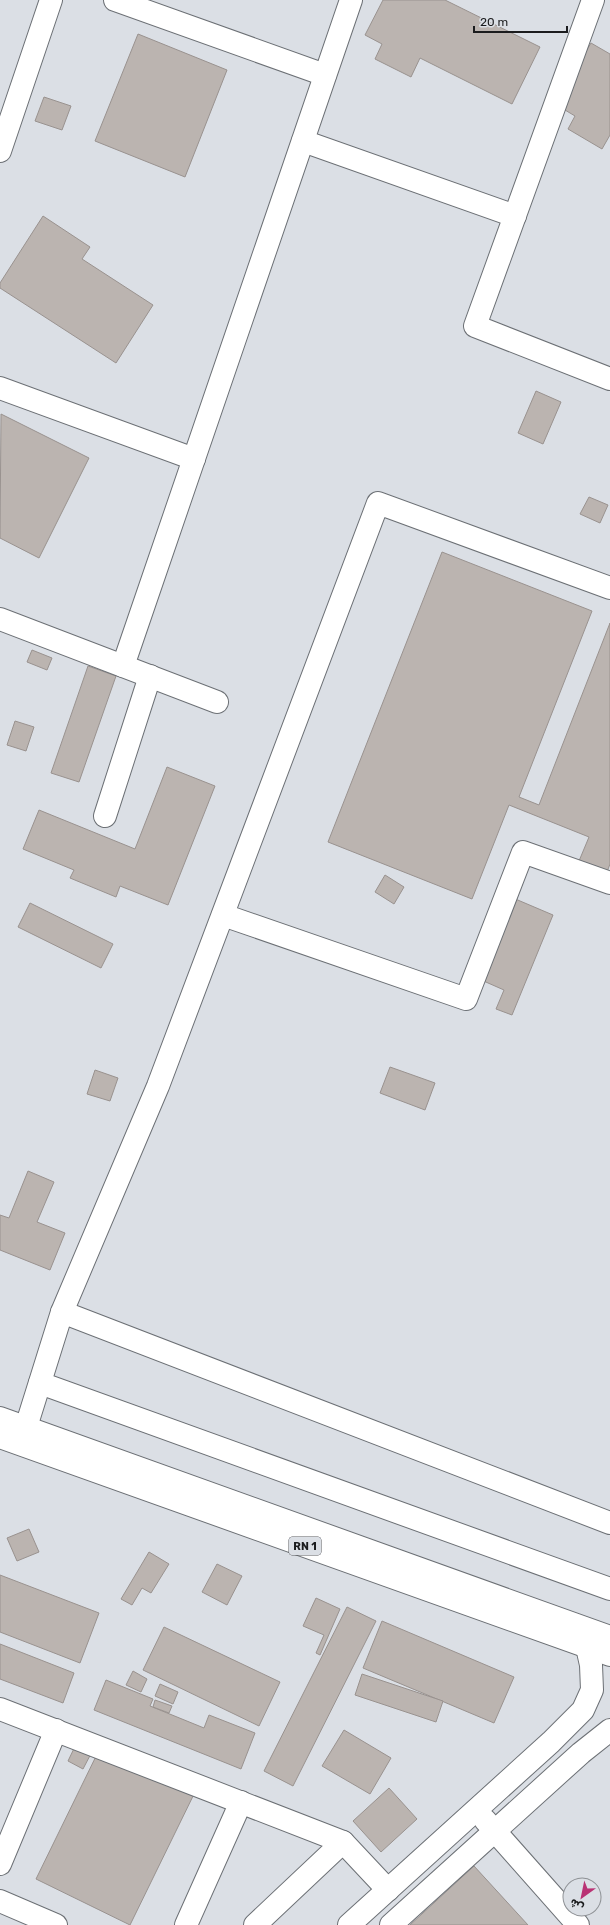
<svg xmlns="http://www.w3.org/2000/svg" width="610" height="1925" viewBox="0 0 610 1925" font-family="Rubik,'Noto Sans Arabic',sans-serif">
  <rect width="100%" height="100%" fill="#dbdfe5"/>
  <!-- building -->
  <g fill="#bbb4b0" stroke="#99928f">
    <polygon points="383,0 445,0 540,47 512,104 420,58 411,77 375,59 382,44 365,35"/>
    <polygon points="138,34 227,70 185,177 95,141"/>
    <polygon points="591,43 610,54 610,135 602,149 568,129 575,116 555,104"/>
    <polygon points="44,97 71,106 62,130 35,121"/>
    <polygon points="43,216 90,247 82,259 153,305 116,363 0,288 0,283"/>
    <polygon points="536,391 561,402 543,444 518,433"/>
    <polygon points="1,414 89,458 39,558 0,538"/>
    <polygon points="589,497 608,505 600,523 580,514"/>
    <polygon points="442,552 592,611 519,797 539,805 610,623 610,864 607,872 579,861 589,837 509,805 472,899 328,842"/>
    <polygon points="32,650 52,658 47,670 27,662"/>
    <polygon points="88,666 116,676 79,782 51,773"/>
    <polygon points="15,721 34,727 26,751 7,745"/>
    <polygon points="167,767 215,786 168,905 120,886 116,897 70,878 74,870 23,849 39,810 135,849"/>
    <polygon points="385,875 404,887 394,904 375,892"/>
    <polygon points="513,898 553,915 512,1015 496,1009 504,990 479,979"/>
    <polygon points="30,903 113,944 101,968 18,927"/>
    <polygon points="390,1067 435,1083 425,1110 380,1093"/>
    <polygon points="95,1070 118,1078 110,1101 87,1094"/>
    <polygon points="28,1171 54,1182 37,1222 65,1233 50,1270 0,1250 0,1215 9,1218"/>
    <polygon points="29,1529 39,1552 17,1561 7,1538"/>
    <polygon points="149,1552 169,1564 151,1593 142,1588 132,1605 121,1599"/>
    <polygon points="217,1564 242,1576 227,1605 202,1592"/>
    <polygon points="0,1575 99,1613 80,1663 0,1632"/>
    <polygon points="316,1598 340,1609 320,1655 316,1653 324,1635 303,1626"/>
    <polygon points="347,1607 376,1621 293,1786 264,1771"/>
    <polygon points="382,1621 514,1677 494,1723 363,1668"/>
    <polygon points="164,1627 280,1682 259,1726 143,1670"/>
    <polygon points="0,1644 74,1673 63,1703 0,1679"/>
    <polygon points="133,1671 147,1679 141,1692 126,1685"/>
    <polygon points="362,1674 443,1701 436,1722 355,1695"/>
    <polygon points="106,1680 153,1699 150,1706 204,1728 209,1715 255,1733 241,1769 94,1710"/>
    <polygon points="160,1684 178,1692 173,1704 155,1696"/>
    <polygon points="155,1700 172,1706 169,1713 153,1707"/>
    <polygon points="344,1730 391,1758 370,1794 322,1766"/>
    <polygon points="80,1736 96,1744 83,1769 68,1761"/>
    <polygon points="102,1744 196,1790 130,1925 36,1879"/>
    <polygon points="389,1788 417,1819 381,1852 353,1821"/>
    <polygon points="474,1866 528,1925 410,1925"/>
  </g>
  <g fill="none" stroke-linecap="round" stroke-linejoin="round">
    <defs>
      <g id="minor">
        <polyline points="115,0 325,75"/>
        <polyline points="593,0 475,326 610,379"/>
        <polyline points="303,141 515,216"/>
        <polyline points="0,151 51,0"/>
        <polyline points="0,388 194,459"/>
        <polyline points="0,619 217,702"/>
        <polyline points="123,666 351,0"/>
        <polyline points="105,816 150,676"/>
        <polyline points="223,915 466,999 523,852 610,883"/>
        <polyline points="62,1312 610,1523"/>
        <polyline points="40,1383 610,1589"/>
        <polyline points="26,1427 62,1312 158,1086 378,503 610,588"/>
        <polyline points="0,1709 343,1842 388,1890"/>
        <polyline points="485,1820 578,1925"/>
        <polyline points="0,1864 56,1730"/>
        <polyline points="0,1901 56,1925"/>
        <polyline points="186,1925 241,1802"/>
        <polyline points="255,1925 343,1842"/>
        <polyline points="349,1925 551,1742 583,1710 592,1690 591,1665 587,1647"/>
        <polyline points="391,1925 581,1753 610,1730"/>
      </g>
      <g id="major">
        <polyline points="0,1418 610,1637"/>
        <polyline points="0,1437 610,1655"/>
      </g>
    </defs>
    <!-- minor casing -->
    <use href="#minor" stroke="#6c7075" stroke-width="24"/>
    <!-- major casing -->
    <use href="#major" stroke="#6c7075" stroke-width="24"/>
    <!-- minor -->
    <use href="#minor" stroke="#fff" stroke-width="22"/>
    <!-- major -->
    <use href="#major" stroke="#fff" stroke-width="22"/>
  </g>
  <g text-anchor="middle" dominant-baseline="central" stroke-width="3.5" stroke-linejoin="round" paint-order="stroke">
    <!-- shield labels -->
    <rect fill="#dbdfe5" stroke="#55565a" stroke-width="1" x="289" y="1537" width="32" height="18" rx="3"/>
    <g font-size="11" font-weight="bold" fill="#1b1c1e">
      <text x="305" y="1546">RN 1</text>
    </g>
  </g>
  <!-- north arrow -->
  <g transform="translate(582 1897) rotate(213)"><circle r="19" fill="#dbdfe5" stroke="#8e9195"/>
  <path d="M0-3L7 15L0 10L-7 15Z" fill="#b93274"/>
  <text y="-6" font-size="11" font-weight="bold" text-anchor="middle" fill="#1b1c1e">ش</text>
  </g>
  <!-- scale -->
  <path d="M474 26v6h93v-6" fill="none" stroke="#1b1c1e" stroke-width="2"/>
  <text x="480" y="26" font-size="12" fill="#1b1c1e" stroke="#dbdfe5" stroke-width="3" paint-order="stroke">20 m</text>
</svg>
